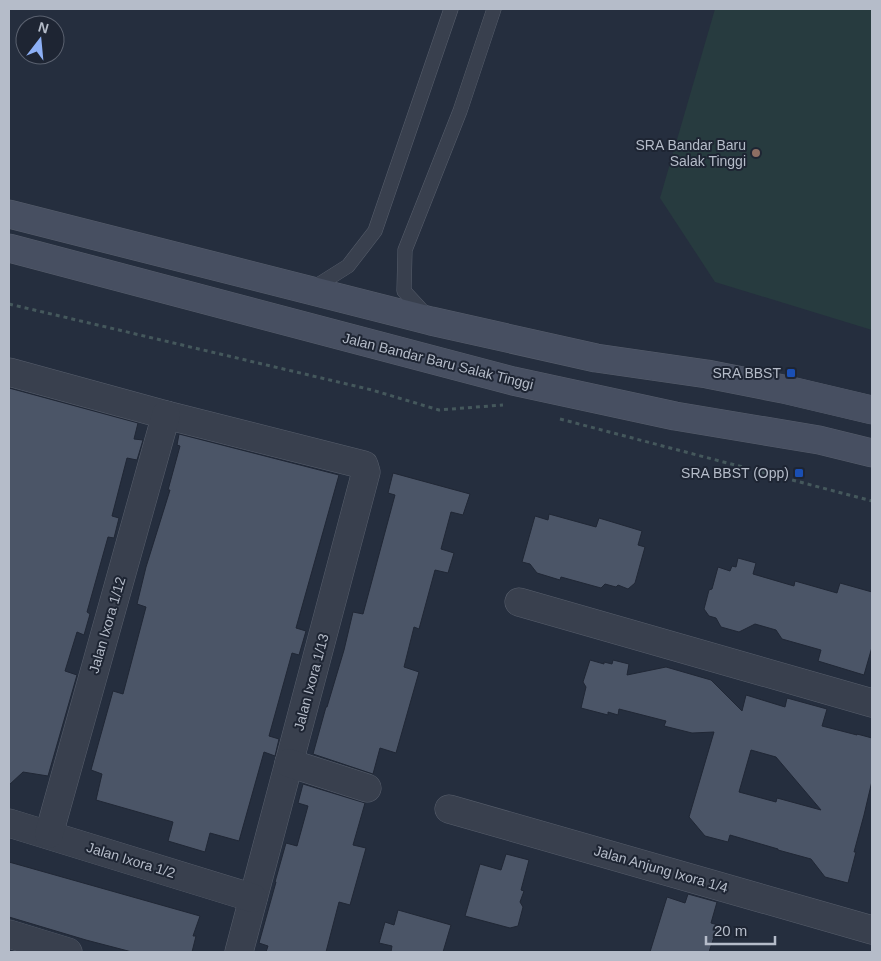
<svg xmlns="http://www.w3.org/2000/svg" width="881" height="961" viewBox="0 0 881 961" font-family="Helvetica,sans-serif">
  <rect width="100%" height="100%" fill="#252e3e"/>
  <!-- pitch -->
  <polygon fill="#273b3f" points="715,9 872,9 872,330 715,282 660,198"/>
  <!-- building -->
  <g fill="#4b5567" stroke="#202735" fill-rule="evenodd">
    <polygon points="9,388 138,423 134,439 143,440 137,460 127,458 112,516 119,518 114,538 108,537 87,612 90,614 84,635 77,632 65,671 77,675 48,776 23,772 9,785"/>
    <polygon points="179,434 339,475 296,628 306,631 299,655 292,653 269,736 279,739 275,756 264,752 239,841 210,833 205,852 168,841 173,822 96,800 102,774 91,770 113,691 123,694 146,607 137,604 146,567 170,490 168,490 180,446 177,445"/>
    <polygon points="393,473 470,494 463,515 451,512 441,549 454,553 448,573 435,570 419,629 414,627 404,667 419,672 396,753 380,748 373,774 313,754 326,707 327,707 344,650 353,612 363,614 395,495 388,493"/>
    <polygon points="549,514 596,527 599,518 642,531 638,545 645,547 635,583 628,589 618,585 616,587 605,584 601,588 561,577 560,580 537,573 530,564 522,562 535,516 548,520"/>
    <polygon points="738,558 756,563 753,574 794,586 795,581 837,593 840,583 872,592 872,647 864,675 818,661 821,650 782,639 776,630 755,624 739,632 721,627 716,618 709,616 704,609 709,590 712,589 718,567 730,571 732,566 736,567"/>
    <path d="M 590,660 L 604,664 L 604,662 L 612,664 L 613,660 L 629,664 L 627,675 L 666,667 L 711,680 L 742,711 L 746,695 L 785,707 L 787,698 L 827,709 L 822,726 L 857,735 L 857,734 L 872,738 L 872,781 L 864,815 L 854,852 L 856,852 L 848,883 L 825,877 L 811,859 L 778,850 L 778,849 L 730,835 L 728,842 L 705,836 L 689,817 L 714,732 L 692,733 L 664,726 L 666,721 L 619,709 L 618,715 L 608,712 L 608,715 L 581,708 L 586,687 L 583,682 ZM 751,750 L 776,757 L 821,810 L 777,798 L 776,802 L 739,792 Z"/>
    <polygon points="303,784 365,803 353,845 366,848 350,905 339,902 326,952 266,952 268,946 259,943 276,882 275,882 286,843 297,846 308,806 298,803"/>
    <polygon points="506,854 529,860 521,890 524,891 520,902 523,907 518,926 510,928 465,916 480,864 501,870"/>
    <polygon points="9,862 200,916 193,936 196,936 192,952 132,952 86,940 9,917"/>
    <polygon points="688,894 717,902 711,923 718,925 709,952 650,952 667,897 685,903"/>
    <polygon points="398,910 451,925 443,952 391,952 392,946 379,943 385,922 394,925"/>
  </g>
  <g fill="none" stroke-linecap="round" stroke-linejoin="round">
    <defs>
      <g id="service">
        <polyline points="310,290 348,266 375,231 451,9"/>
        <polyline points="427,316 404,291 405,250 460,111 494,9"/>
      </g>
      <g id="minor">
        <polyline points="9,372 166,415 364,465 366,472 239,952"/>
        <polyline points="519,602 872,703"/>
        <polyline points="289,763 367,788"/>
        <polyline points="449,809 872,930"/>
        <polyline points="9,823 253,898"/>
        <polyline points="49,834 166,415"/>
        <polyline points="9,934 68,952"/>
      </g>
      <g id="secondary">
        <polyline points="9,214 431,321 596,358 707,374 783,389 872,410"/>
        <polyline points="9,248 513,381 675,416 819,440 872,453"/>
      </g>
    </defs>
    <!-- service casing -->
    <use href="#service" stroke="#575e6c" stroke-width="15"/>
    <!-- minor casing -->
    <use href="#minor" stroke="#575e6c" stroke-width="29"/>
    <!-- secondary casing -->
    <use href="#secondary" stroke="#575e6c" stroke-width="29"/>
    <!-- path -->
    <g stroke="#45585c" stroke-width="3" stroke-dasharray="4 4" stroke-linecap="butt">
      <polyline points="9,304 372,390 439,410 503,405"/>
      <polyline points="560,419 872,501"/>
    </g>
    <!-- service -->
    <use href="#service" stroke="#39404e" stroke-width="14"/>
    <!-- minor -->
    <use href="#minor" stroke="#39404e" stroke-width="28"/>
    <!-- secondary -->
    <use href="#secondary" stroke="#474f61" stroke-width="28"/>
  </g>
  <!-- markers -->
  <circle fill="#8d6e63" stroke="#1e2533" stroke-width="2" cx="756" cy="153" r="5"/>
  <g fill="#1a4fb4" stroke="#1e2533" stroke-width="2">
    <rect x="786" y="368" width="10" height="10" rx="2.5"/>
    <rect x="794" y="468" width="10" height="10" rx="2.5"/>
  </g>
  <g text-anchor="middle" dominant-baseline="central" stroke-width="4" stroke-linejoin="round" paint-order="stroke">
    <!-- poi labels -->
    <g font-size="14" fill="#b5bcc9" stroke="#1e2533" text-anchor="end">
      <text x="746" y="145">SRA Bandar Baru<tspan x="746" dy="16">Salak Tinggi</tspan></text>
      <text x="781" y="373">SRA BBST</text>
      <text x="789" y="473">SRA BBST (Opp)</text>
    </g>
    <!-- street labels -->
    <g font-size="14" fill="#b5bcc9" stroke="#1e2533">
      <text transform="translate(438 361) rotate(14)">Jalan Bandar Baru Salak Tinggi</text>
      <text transform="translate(107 625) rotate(-74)">Jalan Ixora 1/12</text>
      <text transform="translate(311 682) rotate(-75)">Jalan Ixora 1/13</text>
      <text transform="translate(131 860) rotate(17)">Jalan Ixora 1/2</text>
      <text transform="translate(661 869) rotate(16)">Jalan Anjung Ixora 1/4</text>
    </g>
  </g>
  <!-- border -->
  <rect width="881" height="961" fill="none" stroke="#b5bcc9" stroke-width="20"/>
  <!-- north arrow -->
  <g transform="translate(40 40) rotate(16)"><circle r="24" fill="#1e2533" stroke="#5a616f"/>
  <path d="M0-4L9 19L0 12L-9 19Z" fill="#8db0f6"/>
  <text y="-8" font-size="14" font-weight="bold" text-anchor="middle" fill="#b5bcc9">N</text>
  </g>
  <!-- scale -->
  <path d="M706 936v8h69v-8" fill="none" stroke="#b5bcc9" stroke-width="2.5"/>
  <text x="714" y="936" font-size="15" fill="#b5bcc9" stroke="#1e2533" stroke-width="4" paint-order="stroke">20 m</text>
</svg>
